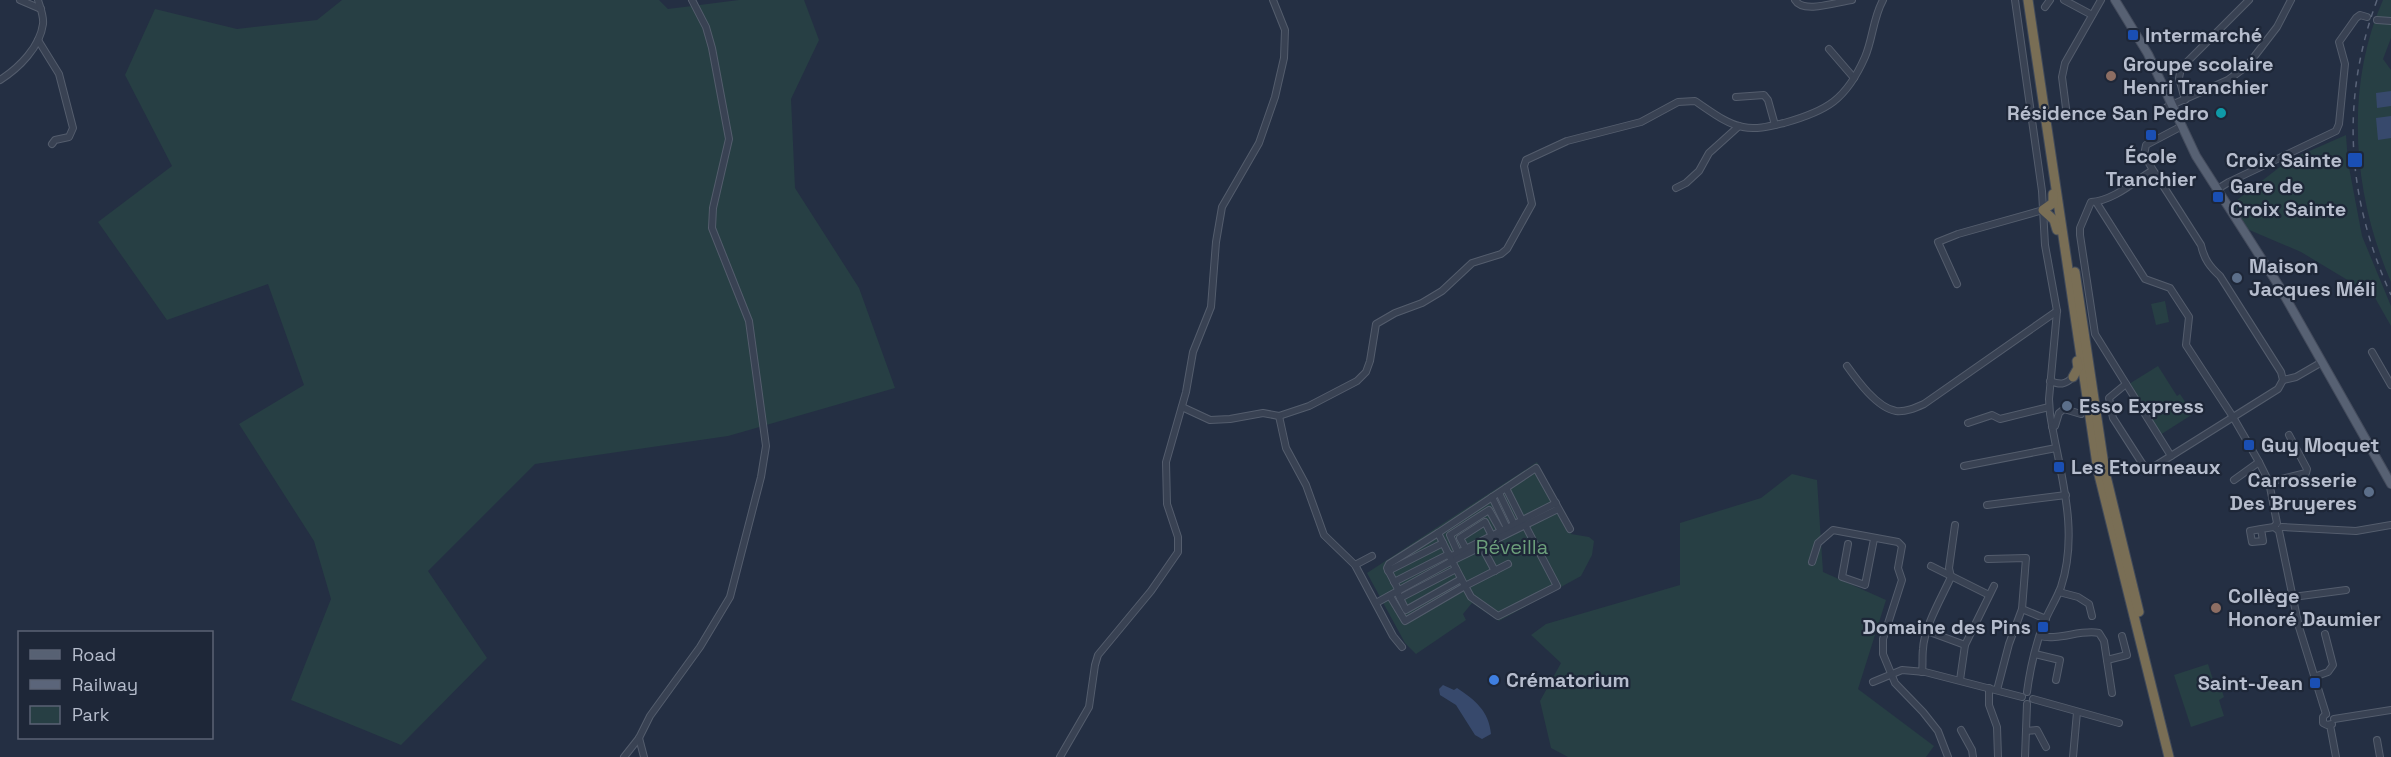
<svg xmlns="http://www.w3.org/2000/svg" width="2391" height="757" viewBox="0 0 2391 757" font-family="'Space Grotesk',sans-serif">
  <rect width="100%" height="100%" fill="#242f43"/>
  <!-- green -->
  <g fill="#273f44">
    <polygon points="342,0 659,0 668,9 739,0 804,0 819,40 791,99 795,188 859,288 895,388 728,436 535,464 428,571 487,658 401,745 291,700 331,599 314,541 239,424 304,385 268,284 167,320 98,222 172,166 125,75 155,9 237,29 317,20"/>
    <path d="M 2383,0 L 2391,0 L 2391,17 L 2383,23 L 2391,23 L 2391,38 L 2383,59 L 2391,70 L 2391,282 C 2353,195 2344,88 2383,0 Z"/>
    <polygon points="2346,135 2348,162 2362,236 2391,306 2391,326 2374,296 2301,252 2247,229 2233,203 2289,160"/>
    <polygon points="2165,301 2169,322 2156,325 2151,304"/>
    <polygon points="2158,366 2177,396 2180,394 2193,414 2160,435 2129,384"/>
    <polygon points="1537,462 1572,531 1571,534 1589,537 1594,541 1592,555 1581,576 1499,621 1472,603 1463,614 1466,620 1416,654 1405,643 1367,573"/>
    <polygon points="1792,474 1817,480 1823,572 1886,600 1858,689 1934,746 1926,757 1568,757 1551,748 1540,701 1561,663 1531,635 1546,624 1680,585 1680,523 1761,498"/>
    <polygon points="2208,664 2216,689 2221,688 2224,697 2219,700 2224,716 2191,727 2174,675"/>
  </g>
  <!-- water -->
  <g fill="#37496c">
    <polygon points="2391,91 2391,106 2377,108 2376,93"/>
    <polygon points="2391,116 2391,138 2378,140 2376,118"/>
    <path d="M 1443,685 L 1454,690 L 1457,688 C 1475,700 1489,711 1491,734 L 1482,739 L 1475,735 L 1456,705 L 1440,695 L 1439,689 Z"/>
  </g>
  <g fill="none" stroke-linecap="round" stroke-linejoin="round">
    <defs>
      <g id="minor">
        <polyline points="20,0 41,9"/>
        <path d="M 1795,0 C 1803,14 1837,2 1852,0"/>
        <path d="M 2015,0 L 2042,191 L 2045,245 L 2057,311 L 2049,399 L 2050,414 C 2059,471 2080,529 2061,587 C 2056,600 2048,612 2043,625 C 2035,647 2030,669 2027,692"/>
        <polyline points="2064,0 2092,15"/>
        <polyline points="2045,7 2050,0"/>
        <polyline points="2377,20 2391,21"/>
        <polyline points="38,40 59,74 73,128 69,137 55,140 52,144"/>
        <polyline points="1829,49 1854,78"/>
        <path d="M 0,80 C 19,68 40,47 43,24 C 44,16 40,7 38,0"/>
        <polyline points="1736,97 1764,95 1768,100 1775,125"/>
        <polyline points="2185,100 2179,78 2181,68 2249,0"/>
        <polyline points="2167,107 2228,80 2247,66 2277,27 2291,0"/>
        <polyline points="2066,108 2062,77 2065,63 2101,0"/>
        <path d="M 2153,170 L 2201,245 C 2204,259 2210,267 2220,276 L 2281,372 L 2283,380 L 2278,389 L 2171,456 L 2095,334 L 2080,235 L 2080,228 L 2091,202 C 2113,201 2135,181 2153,170 L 2144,155 L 2146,145 L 2182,126"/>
        <polyline points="1676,188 1686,183 1699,171 1709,153 1739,126"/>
        <polyline points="2216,190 2229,182 2336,131 2339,124 2345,64 2339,42 2356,18 2360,15 2367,17"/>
        <polyline points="2096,202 2145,279 2170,288 2189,317 2186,345 2233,417 2259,462 2269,482 2277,523 2274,527 2279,531 2299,627 2326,714"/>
        <polyline points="1957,284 1938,242 1958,234 2043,210"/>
        <polyline points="2372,352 2391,385"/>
        <path d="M 1847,366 C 1857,380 1877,408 1896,411 C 1906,412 1915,408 1924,404 L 2057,311"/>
        <polyline points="2283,380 2296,377 2322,362"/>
        <path d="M 2050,381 C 2060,385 2065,385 2073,377"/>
        <polyline points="2126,384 2109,398 2113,418 2147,471 2171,456"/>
        <path d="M 1182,407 L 1210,420 L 1230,419 L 1263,413 L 1279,416 L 1309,406 L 1357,381 L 1366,372 L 1370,361 L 1376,324 L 1395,313 L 1422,303 L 1442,291 L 1472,263 L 1501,254 L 1507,249 L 1532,204 L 1524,166 L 1526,160 L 1567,141 L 1641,122 L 1678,102 L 1695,101 C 1709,110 1726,124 1743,127 C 1756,130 1771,126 1784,123 C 1827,111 1846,100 1865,57 C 1873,38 1873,18 1883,0"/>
        <polyline points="1279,416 1286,448 1306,485 1324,535 1355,565 1393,636 1402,647"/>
        <polyline points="1968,423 1992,415 2000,419 2049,407"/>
        <polyline points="2052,427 2055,426 2059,413 2064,409 2081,414"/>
        <polyline points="1964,466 2056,448"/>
        <polyline points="2234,480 2259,462"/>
        <polyline points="2269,482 2306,473 2307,469 2289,435"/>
        <polyline points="1506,488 1522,520"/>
        <polyline points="1499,493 1514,524"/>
        <polyline points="1492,497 1507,528"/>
        <polyline points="1987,505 2066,495"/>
        <polyline points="2282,527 2356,531 2391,525"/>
        <polyline points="2261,529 2250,531 2252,542 2263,541 2261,529 2274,527"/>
        <polyline points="1438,533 1536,468 1570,529"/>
        <polyline points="1848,544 1842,577 1865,585 1874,539"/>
        <polyline points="1482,547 1495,571"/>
        <polyline points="1466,549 1460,538 1485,522 1492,536"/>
        <polyline points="1458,553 1450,535 1489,510 1501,531"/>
        <polyline points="1450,557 1556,503"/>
        <polyline points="1988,559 2026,558 2022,609 2046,619"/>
        <polyline points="1812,562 1818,543 1833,530 1898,542 1902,546 1898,568 1902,580 1883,639 1883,654 1895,683 1923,712 1938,731 1948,757"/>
        <polyline points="1508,564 1465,586 1471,597 1498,616 1557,586 1525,525"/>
        <polyline points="1355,565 1372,556"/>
        <polyline points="1931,566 1989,595"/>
        <polyline points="1388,571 1443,543"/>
        <polyline points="1394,582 1449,554"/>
        <polyline points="1397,592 1406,610 1461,579"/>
        <polyline points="2059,592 2078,597 2089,604 2092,616"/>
        <polyline points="1390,596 1405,621 1465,586 1452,561 1558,509"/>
        <polyline points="2293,597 2346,590"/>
        <polyline points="1400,598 1456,569"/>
        <polyline points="1376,603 1452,561 1438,533 1389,564 1387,568 1399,591"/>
        <polyline points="1927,631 1965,645"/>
        <path d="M 2040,636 C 2058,641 2081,629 2099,633 L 2104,641 L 2112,693"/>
        <polyline points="2035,654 2060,660 2056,680"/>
        <polyline points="2107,660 2127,655 2122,636"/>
        <path d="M 1922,672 C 1923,664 1922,656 1923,649 C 1924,627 1942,597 1951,577 L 1949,568 L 1955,525"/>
        <polyline points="2314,677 2328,672 2333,665 2325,634"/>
        <polyline points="1960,680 1965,645 1994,586"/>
        <polyline points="1873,682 1902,670 1925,672 2022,697"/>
        <polyline points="1989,688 1989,705 1997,727 1998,757"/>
        <polyline points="1997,690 2009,644 2022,609"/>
        <polyline points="2033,699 2119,723"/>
        <polyline points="2326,714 2323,717 2323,723 2327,725 2332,724"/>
        <polyline points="2334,719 2391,710"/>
        <polyline points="2330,725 2336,757"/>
        <polyline points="1961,730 1972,750 1973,757"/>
        <polyline points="2026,731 2037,730 2046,747"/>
        <polyline points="639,738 644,757"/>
        <polyline points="2377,740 2380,757"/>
        <polyline points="624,757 639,738 650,716 700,647 730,597 761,477 766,446 749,321 712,228 713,208 729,139 712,48 706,27 692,0"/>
        <polyline points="1060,757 1089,707 1095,665 1098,655 1151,591 1178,552 1178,537 1167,504 1166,462 1186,392 1193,352 1211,307 1216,242 1222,207 1259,143 1275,97 1284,58 1285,30 1273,0"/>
        <polyline points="2025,757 2027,704"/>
        <polyline points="2073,757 2077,712"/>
      </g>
      <polyline id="major" points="2115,0 2148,54 2196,156 2279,286 2391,484"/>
      <g id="highway">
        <polyline points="2028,0 2098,471 2169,757"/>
        <polyline points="2053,194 2053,203 2043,210 2054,220 2057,230"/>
        <polyline points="2075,272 2105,472 2139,612"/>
        <polyline points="2073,377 2078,368 2077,361"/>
      </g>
    </defs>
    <!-- minor casing -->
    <use href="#minor" stroke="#545d6d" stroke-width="8"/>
    <!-- major casing -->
    <use href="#major" stroke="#434b5c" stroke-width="10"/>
    <!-- highway casing -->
    <use href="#highway" stroke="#414a5a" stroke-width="11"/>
    <!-- minor -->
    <use href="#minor" stroke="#394253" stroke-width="6"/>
    <!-- major -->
    <use href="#major" stroke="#576173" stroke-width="8"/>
    <!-- highway -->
    <use href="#highway" stroke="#796e55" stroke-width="9"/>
    <!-- rail -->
    <path stroke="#5b657a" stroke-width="1.5" stroke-dasharray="6 6" stroke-linecap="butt" d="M 2377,0 C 2340,101 2347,198 2391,295"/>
  </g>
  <!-- markers -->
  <g fill="#1a4fb4" stroke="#1e2738" stroke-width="2">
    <rect x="2127" y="29" width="12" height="12" rx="3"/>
    <rect x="2145" y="129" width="12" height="12" rx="3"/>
    <rect x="2347" y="152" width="16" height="16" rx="3"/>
    <rect x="2212" y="191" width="12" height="12" rx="3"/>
    <rect x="2243" y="439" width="12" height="12" rx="3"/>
    <rect x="2053" y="461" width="12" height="12" rx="3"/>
    <rect x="2037" y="621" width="12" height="12" rx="3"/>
    <rect x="2309" y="677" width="12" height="12" rx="3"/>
  </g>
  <g fill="#8d6e63" stroke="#1e2738" stroke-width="2">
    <circle cx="2111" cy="76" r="6"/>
    <circle cx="2216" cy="608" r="6"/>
  </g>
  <circle fill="#0f9aa8" stroke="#1e2738" stroke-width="2" cx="2221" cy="113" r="6"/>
  <g fill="#5c6f8a" stroke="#1e2738" stroke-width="2">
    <circle cx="2237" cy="278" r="6"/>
    <circle cx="2067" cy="406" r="6"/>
    <circle cx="2369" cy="492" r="6"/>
  </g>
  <circle fill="#3f7fe0" stroke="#1e2738" stroke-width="2" cx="1494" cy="680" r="6"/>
  <g text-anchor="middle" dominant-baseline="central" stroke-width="4.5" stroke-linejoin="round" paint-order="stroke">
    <!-- poi labels -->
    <g font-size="20" font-weight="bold" fill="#b6bdcd" stroke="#1e2738" text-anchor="start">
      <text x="2145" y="35">Intermarché</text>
      <text x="2123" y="64">Groupe scolaire<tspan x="2123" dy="23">Henri Tranchier</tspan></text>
      <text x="2209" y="113" text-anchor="end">Résidence San Pedro</text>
      <text x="2151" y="156" text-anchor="middle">École<tspan x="2151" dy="23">Tranchier</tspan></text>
      <text x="2342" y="160" text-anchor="end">Croix Sainte</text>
      <text x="2230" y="186">Gare de<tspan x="2230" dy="23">Croix Sainte</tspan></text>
      <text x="2249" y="266">Maison<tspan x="2249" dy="23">Jacques Méli</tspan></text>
      <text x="2079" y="406">Esso Express</text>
      <text x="2261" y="445">Guy Moquet</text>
      <text x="2071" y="467">Les Etourneaux</text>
      <text x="2357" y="480" text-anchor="end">Carrosserie<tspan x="2357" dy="23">Des Bruyeres</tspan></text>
      <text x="2228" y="596">Collège<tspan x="2228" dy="23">Honoré Daumier</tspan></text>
      <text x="2031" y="627" text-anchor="end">Domaine des Pins</text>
      <text x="1506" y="680">Crématorium</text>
      <text x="2303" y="683" text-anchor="end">Saint-Jean</text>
    </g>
    <!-- park labels -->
    <g font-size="20" fill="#6c9f7b" stroke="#1e2738">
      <text x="1512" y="547">Réveilla</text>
    </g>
  </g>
  <!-- legend -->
  <rect x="18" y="631" width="195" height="108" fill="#1e2738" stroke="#5b6374" stroke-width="1.5"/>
  <rect x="30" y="650" width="30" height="9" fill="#576173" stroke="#5b6374" stroke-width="1.5"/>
  <text x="72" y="661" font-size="18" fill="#b6bdcd">Road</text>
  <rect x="30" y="680" width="30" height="9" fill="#5b657a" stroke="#5b6374" stroke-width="1.5"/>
  <text x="72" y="691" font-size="18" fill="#b6bdcd">Railway</text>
  <rect x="30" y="706" width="30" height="18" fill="#273f44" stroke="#5b6374" stroke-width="1.5"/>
  <text x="72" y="721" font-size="18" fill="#b6bdcd">Park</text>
</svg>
